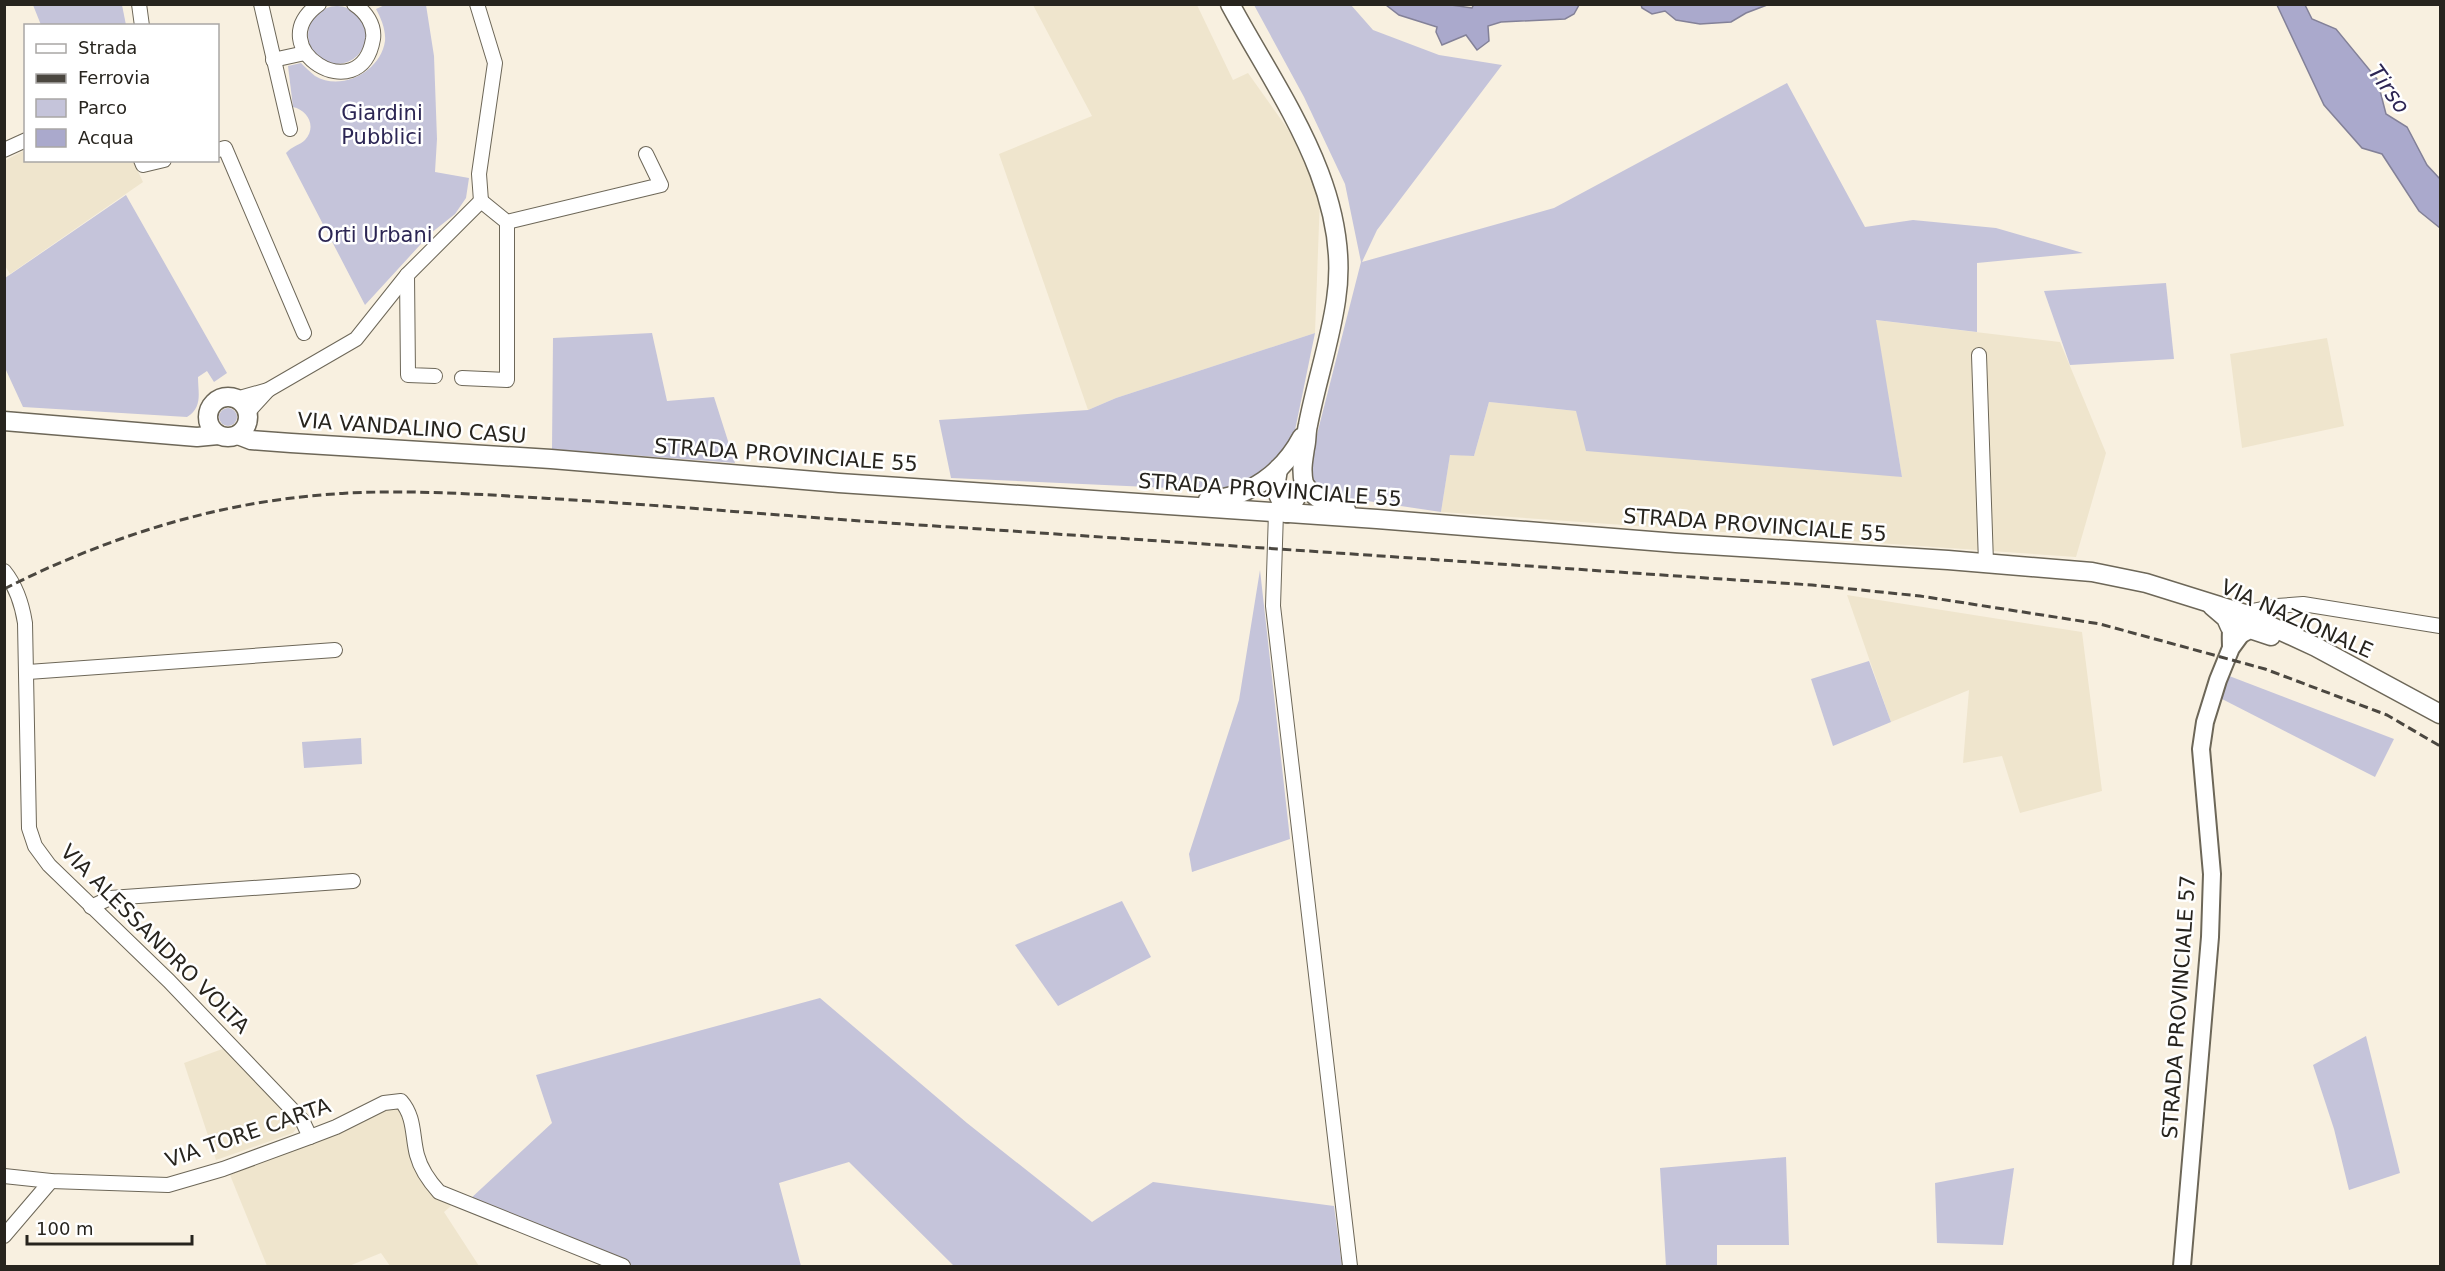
<svg xmlns="http://www.w3.org/2000/svg" width="2445" height="1271" viewBox="0 0 2445 1271" font-family="'DejaVu Sans',sans-serif">
  <rect width="100%" height="100%" fill="#f8f0e0"/>
  <!-- built -->
  <g fill="#efe5cd">
    <polygon points="1033,5 1197,5 1233,80 1248,73 1292,135 1320,197 1315,333 1116,398 1088,410 999,154 1092,116"/>
    <polygon points="25,150 26,160 133,161 143,182 10,274 4,264 4,161"/>
    <polygon points="1875,320 2060,342 2106,453 2076,557 1441,512 1450,454 1474,456 1489,402 1576,411 1902,477"/>
    <polygon points="2327,338 2344,426 2242,448 2230,354"/>
    <polygon points="1847,595 2082,632 2102,791 2020,813 2002,756 1963,763 1969,690 1891,722"/>
    <polygon points="225,1048 295,1119 298,1126 293,1133 216,1160 184,1063"/>
    <polygon points="400,1107 427,1187 451,1206 444,1212 479,1266 390,1266 381,1253 349,1266 267,1266 230,1175 382,1109"/>
  </g>
  <!-- green -->
  <g fill="#c5c4da">
    <path d="M 387,4 L 426,5 L 434,56 L 437,139 L 435,172 L 469,178 L 466,198 L 455,214 L 431,233 L 365,305 L 286,153 C 292,146 300,145 305,140 C 317,127 308,110 293,107 L 288,66 L 301,63 C 305,67 310,72 315,76 C 342,92 381,71 385,41 C 386,30 381,18 376,9 Z"/>
    <polygon points="33,5 122,5 126,25 41,25"/>
    <path d="M 1254,5 L 1351,5 L 1373,30 L 1439,55 L 1502,65 L 1377,230 L 1362,262 L 1554,208 L 1787,83 L 1865,227 L 1913,220 L 1996,228 L 2083,253 L 1977,263 L 1977,332 L 1876,320 L 1902,477 L 1586,451 L 1576,411 L 1489,402 L 1474,456 L 1450,455 L 1441,512 L 1327,495 C 1308,480 1310,472 1313,450 L 1361,262 L 1345,184 L 1304,97 Z"/>
    <circle cx="337" cy="35" r="29"/>
    <path d="M 126,195 L 227,373 L 214,382 L 207,371 L 198,377 C 198,393 203,407 187,417 L 23,407 L 5,368 L 5,278 Z"/>
    <polygon points="2166,283 2174,359 2070,365 2044,291"/>
    <polygon points="652,333 667,401 714,397 735,463 552,449 553,338"/>
    <polygon points="1315,333 1293,440 1271,464 1244,485 1215,490 951,478 939,420 1088,410 1116,398"/>
    <circle cx="228" cy="417" r="9"/>
    <polygon points="1260,570 1290,839 1192,872 1189,854 1239,700"/>
    <polygon points="1869,661 1891,722 1833,746 1811,679"/>
    <polygon points="2224,674 2394,739 2375,777 2222,699"/>
    <polygon points="361,738 362,764 304,768 302,742"/>
    <polygon points="1122,901 1151,957 1058,1006 1015,945"/>
    <polygon points="820,998 967,1123 1092,1222 1153,1182 1334,1206 1342,1266 954,1266 849,1162 779,1183 801,1266 634,1266 478,1206 469,1200 552,1123 536,1075"/>
    <polygon points="2366,1036 2400,1173 2349,1190 2334,1129 2313,1065"/>
    <polygon points="1786,1157 1789,1245 1717,1245 1717,1266 1666,1266 1660,1168"/>
    <polygon points="2014,1168 2003,1245 1937,1243 1935,1183"/>
  </g>
  <!-- water -->
  <g fill="#aaa9cc" stroke="#838198" stroke-width="1.5">
    <polygon points="1451,5 1472,8 1474,4 1579,5 1574,14 1565,19 1501,22 1488,26 1489,41 1477,50 1466,35 1442,45 1436,32 1437,27 1399,15 1386,5"/>
    <polygon points="1641,5 1641,4 1767,5 1746,13 1731,22 1700,24 1676,20 1665,11 1652,14 1642,8"/>
    <polygon points="2277,5 2305,5 2312,19 2336,29 2377,79 2386,114 2407,127 2427,165 2440,179 2440,228 2419,211 2382,154 2362,148 2324,105"/>
  </g>
  <g fill="none" stroke-linecap="round" stroke-linejoin="round">
    <defs>
      <g id="minor">
        <polyline points="139,4 142,26"/>
        <polyline points="261,4 290,129"/>
        <path d="M 319,4 C 258,48 361,111 373,39 C 375,25 366,12 354,4"/>
        <polyline points="477,4 495,63 479,174 481,201"/>
        <polyline points="273,60 305,53"/>
        <polyline points="4,150 26,140"/>
        <polyline points="218,150 225,148 304,333"/>
        <polyline points="141,160 143,165 164,160"/>
        <polyline points="481,201 507,222 661,185 646,154"/>
        <polyline points="407,275 408,375 435,376"/>
        <polyline points="1979,355 1986,563"/>
        <polyline points="462,378 507,380 507,222"/>
        <polyline points="236,399 268,390 356,339 407,275 481,201"/>
        <polyline points="248,412 268,390"/>
        <polyline points="1276,512 1273,606 1350,1266"/>
        <path d="M 4,571 C 17,587 22,604 25,623 L 29,828 L 35,846 L 49,865 L 169,981 L 302,1120 L 310,1137"/>
        <polyline points="2242,613 2277,606 2303,604 2440,626"/>
        <polyline points="28,672 335,650"/>
        <polyline points="91,907 110,898 353,881"/>
        <path d="M 4,1176 L 51,1181 L 168,1185 L 223,1169 L 310,1137 L 336,1127 L 384,1103 L 401,1101 C 415,1117 412,1136 417,1155 C 421,1170 429,1181 439,1192 L 623,1266"/>
        <polyline points="4,1236 51,1181"/>
      </g>
      <path id="tertiary" d="M 2182,1266 L 2210,937 L 2212,874 L 2201,749 L 2205,722 L 2218,680 L 2231,648 L 2242,633 L 2245,621 L 2242,613 C 2228,621 2231,634 2231,648"/>
      <g id="secondary">
        <path d="M 1230,4 C 1279,95 1353,191 1336,300 C 1330,342 1316,383 1308,425 C 1306,432 1307,440 1305,448 C 1303,461 1301,470 1304,484 L 1287,513"/>
        <circle cx="228" cy="417" r="20"/>
        <polyline points="4,421 197,437 218,435"/>
        <polyline points="238,435 251,440 291,443 551,459 839,483 1377,519 1676,543 1948,560 2092,572 2146,583 2242,613 2316,647 2440,714"/>
        <polyline points="1278,469 1275,488 1287,513"/>
        <path d="M 1304,484 C 1315,499 1328,505 1346,510"/>
        <path d="M 1208,500 C 1250,497 1283,473 1302,437"/>
        <polyline points="2212,606 2226,618 2230,627"/>
        <polyline points="2242,633 2250,629 2271,636"/>
      </g>
    </defs>
    <!-- minor casing -->
    <use href="#minor" stroke="#6d6758" stroke-width="16"/>
    <!-- tertiary casing -->
    <use href="#tertiary" stroke="#6d6758" stroke-width="20"/>
    <!-- secondary casing -->
    <use href="#secondary" stroke="#6d6758" stroke-width="21"/>
    <!-- minor -->
    <use href="#minor" stroke="#fff" stroke-width="14"/>
    <!-- tertiary -->
    <use href="#tertiary" stroke="#fff" stroke-width="16"/>
    <!-- secondary -->
    <use href="#secondary" stroke="#fff" stroke-width="18"/>
    <!-- rail -->
    <path stroke="#4b4740" stroke-width="3" stroke-dasharray="9 4.5" stroke-linecap="butt" d="M 4,589 C 97,542 198,508 301,497 C 386,487 472,494 558,499 C 689,507 820,519 951,527 C 1238,546 1525,566 1812,585 L 1920,596 L 2100,624 L 2265,669 L 2387,715 L 2440,746"/>
  </g>
  <g text-anchor="middle" dominant-baseline="central" stroke-width="5" stroke-linejoin="round" paint-order="stroke">
    <!-- park labels -->
    <g font-size="21" fill="#2c2654" stroke="#fff">
      <text x="382" y="113">Giardini<tspan x="382" dy="24">Pubblici</tspan></text>
      <text x="375" y="235">Orti Urbani</text>
    </g>
    <!-- street labels -->
    <g font-size="21" fill="#27241e" stroke="#fff">
      <text transform="translate(412 428) rotate(4)">VIA VANDALINO CASU</text>
      <text transform="translate(786 455) rotate(4)">STRADA PROVINCIALE 55</text>
      <text transform="translate(1270 490) rotate(4)">STRADA PROVINCIALE 55</text>
      <text transform="translate(1755 525) rotate(4)">STRADA PROVINCIALE 55</text>
      <text transform="translate(2297 619) rotate(24)">VIA NAZIONALE</text>
      <text transform="translate(155 939) rotate(45)">VIA ALESSANDRO VOLTA</text>
      <text transform="translate(2179 1007) rotate(-86)">STRADA PROVINCIALE 57</text>
      <text transform="translate(248 1133) rotate(-19)">VIA TORE CARTA</text>
    </g>
    <!-- water labels -->
    <g font-size="22" font-style="italic" fill="#2c2553" stroke="#fff">
      <text transform="translate(2389 89) rotate(54)">Tirso</text>
    </g>
  </g>
  <!-- border -->
  <rect width="2445" height="1271" fill="none" stroke="#27241e" stroke-width="12"/>
  <!-- legend -->
  <rect x="24" y="24" width="195" height="138" fill="#ffffff" stroke="#a9a7a5" stroke-width="1.5"/>
  <rect x="36" y="44" width="30" height="9" fill="#ffffff" stroke="#a9a7a5" stroke-width="1.5"/>
  <text x="78" y="54" font-size="18" fill="#27241e">Strada</text>
  <rect x="36" y="74" width="30" height="9" fill="#4b4740" stroke="#a9a7a5" stroke-width="1.5"/>
  <text x="78" y="84" font-size="18" fill="#27241e">Ferrovia</text>
  <rect x="36" y="99" width="30" height="18" fill="#c5c4da" stroke="#a9a7a5" stroke-width="1.5"/>
  <text x="78" y="114" font-size="18" fill="#27241e">Parco</text>
  <rect x="36" y="129" width="30" height="18" fill="#aaa9cc" stroke="#a9a7a5" stroke-width="1.5"/>
  <text x="78" y="144" font-size="18" fill="#27241e">Acqua</text>
  <!-- scale -->
  <path d="M27 1235v9h165v-9" fill="none" stroke="#27241e" stroke-width="3"/>
  <text x="36" y="1235" font-size="18" fill="#27241e" stroke="#ffffff" stroke-width="4.5" paint-order="stroke">100 m</text>
</svg>
